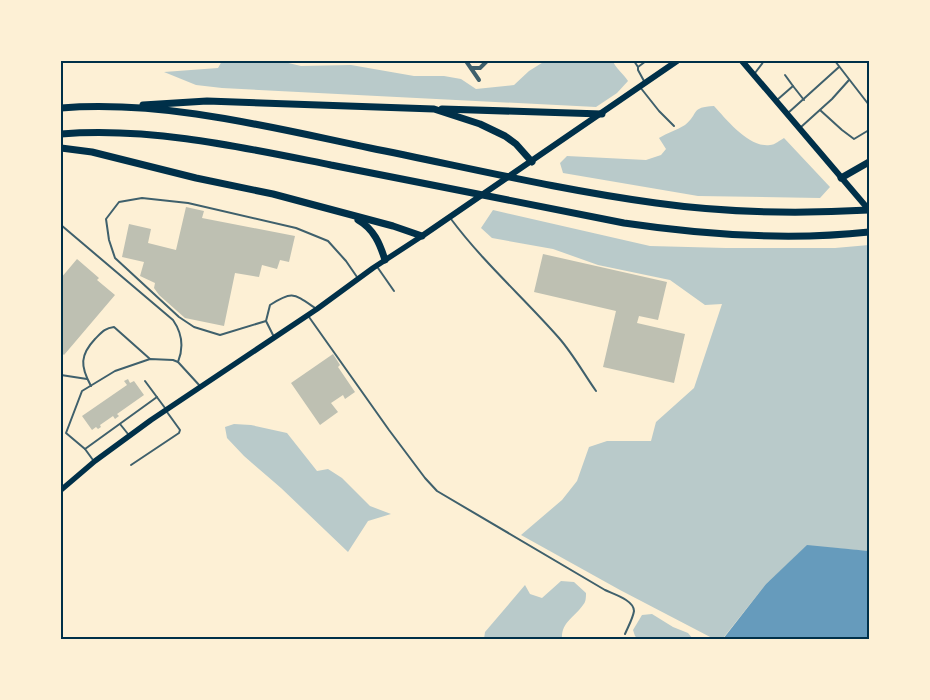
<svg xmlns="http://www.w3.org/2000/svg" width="930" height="700" viewBox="0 0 930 700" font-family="'Space Grotesk',sans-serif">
  <rect width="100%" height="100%" fill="#fdf0d5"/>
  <!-- green -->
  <g fill="#b9caca">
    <path d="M 222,61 L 280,61 L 301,66 L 351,65 L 414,76 L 444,76 L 461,79 L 476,89 L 514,85 L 529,71 L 545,61 L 613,61 C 615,68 624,74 628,81 L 617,93 L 596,107 L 222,88 L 196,85 L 164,72 L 218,68 Z"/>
    <path d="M 714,106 C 727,120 749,148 770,145 C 775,145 780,140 784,138 L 830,187 L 820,198 L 698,196 L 563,173 L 560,163 L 567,156 L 646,160 L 661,155 L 666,149 L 659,138 C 667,133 677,130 685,125 C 699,114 690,107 714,106 Z"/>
    <polygon points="493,210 650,246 726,248 835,248 869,245 869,551 807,546 766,584 724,637 714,639 620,590 521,535 562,500 577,481 589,447 607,441 651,441 656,422 694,388 722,304 705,305 670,280 598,265 553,249 492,238 481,228"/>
    <polygon points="234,424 251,425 287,433 317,471 328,469 342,478 370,506 391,514 368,521 348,552 281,488 244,456 227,438 225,427"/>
    <path d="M 561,581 L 574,582 L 586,593 C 586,597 586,602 583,605 C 575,617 561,622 562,639 L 484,639 L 485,632 L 525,585 L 530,594 L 542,598 Z"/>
    <polygon points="652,614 673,627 688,633 693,639 638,639 635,636 633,630 642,615"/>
  </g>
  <!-- water -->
  <polygon fill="#669bbc" points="807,545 869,551 869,639 723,639 766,584"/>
  <!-- building -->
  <g fill="#bec0b2">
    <polygon points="186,207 204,211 202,218 295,236 289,262 280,260 277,269 262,265 259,277 235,273 224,326 185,318 159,295 154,288 155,283 140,276 144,262 122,257 129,224 151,229 148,243 176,250"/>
    <polygon points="543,254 667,282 658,320 639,316 637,323 685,334 674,383 603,367 616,311 534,292"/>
    <polygon points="77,259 99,278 97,280 115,295 64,355 61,352 61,278"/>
    <polygon points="333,354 340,365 338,367 355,392 345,399 343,395 331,403 338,412 320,425 291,383"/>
    <polygon points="128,379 130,383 134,381 144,395 117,414 119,416 115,419 113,416 100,425 101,427 98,429 96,427 92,430 82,416 127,385 124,381"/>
  </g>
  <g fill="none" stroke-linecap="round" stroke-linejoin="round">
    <!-- service -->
    <g stroke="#3f606c" stroke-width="2">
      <polyline points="634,61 638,67"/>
      <polyline points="835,61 869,105"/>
      <polyline points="755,73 764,61"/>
      <polyline points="644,81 638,70 638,67 646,61"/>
      <polyline points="793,86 804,100"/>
      <polyline points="640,87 659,111 674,126"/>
      <polyline points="777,100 793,86 785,75"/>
      <polyline points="820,110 842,130 854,139 869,130"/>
      <polyline points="788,113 839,67"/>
      <polyline points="801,127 832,99 849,80"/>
      <path d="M 451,219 C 483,262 524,298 559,338 C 573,354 584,374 596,391"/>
      <path d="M 61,225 L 173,320 C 182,333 184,347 178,362"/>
      <polyline points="378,268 394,291"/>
      <path d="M 309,317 L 389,430 L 425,478 L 437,491 L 605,590 C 613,594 634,600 634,611 C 633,618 628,627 625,634"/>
      <polyline points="266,321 220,335 194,327 179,317 115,258 109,240 106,219 119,202 142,198 188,203 296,228 328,241 346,261 357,277"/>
      <path d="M 274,337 L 266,321 L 270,305 C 292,291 293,293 315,308"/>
      <polyline points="61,375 87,379"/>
      <polyline points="145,381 165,408"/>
      <path d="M 91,386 C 80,366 80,355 95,339 C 102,332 105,328 114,327 L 150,359"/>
      <polyline points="120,424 128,434"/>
      <polyline points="85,449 66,433 82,391 115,371 150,359 173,360 178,362 200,386"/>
      <polyline points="93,460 85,449 157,397"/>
      <polyline points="131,465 179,433 180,430 167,412"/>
    </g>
    <!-- minor -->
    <g stroke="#3f606c" stroke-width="4">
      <polyline points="466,61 479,80"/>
      <polyline points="472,68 480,68 487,61"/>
    </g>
    <!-- secondary -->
    <polyline stroke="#003049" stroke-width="5.5" points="61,490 95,461 151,420 317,309 373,268 422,236"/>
    <!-- primary -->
    <g stroke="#003049" stroke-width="6">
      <polyline points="742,61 869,210"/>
      <polyline points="422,236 677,61"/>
    </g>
    <!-- motorway -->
    <g stroke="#003049" stroke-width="7">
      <polyline points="143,105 207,101 434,109 480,124 505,136 516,144 532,162"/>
      <path d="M 61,108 C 165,100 269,127 370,148 C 465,167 560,190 656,203 C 727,213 798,214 869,210"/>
      <polyline points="442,109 602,114"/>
      <path d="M 61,134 C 153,127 241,147 331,165 C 429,184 527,203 624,223 C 705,235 787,241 869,232"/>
      <polyline points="61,148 92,152 196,178 273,194 393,226 422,236"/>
      <polyline points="841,178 869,162"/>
      <path d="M 358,220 C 374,229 380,244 385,260"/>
    </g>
  </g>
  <!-- border -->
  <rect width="930" height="700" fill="none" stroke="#fdf0d5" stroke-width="125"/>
  <rect x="62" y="62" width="806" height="576" fill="none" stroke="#003049" stroke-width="2"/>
</svg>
